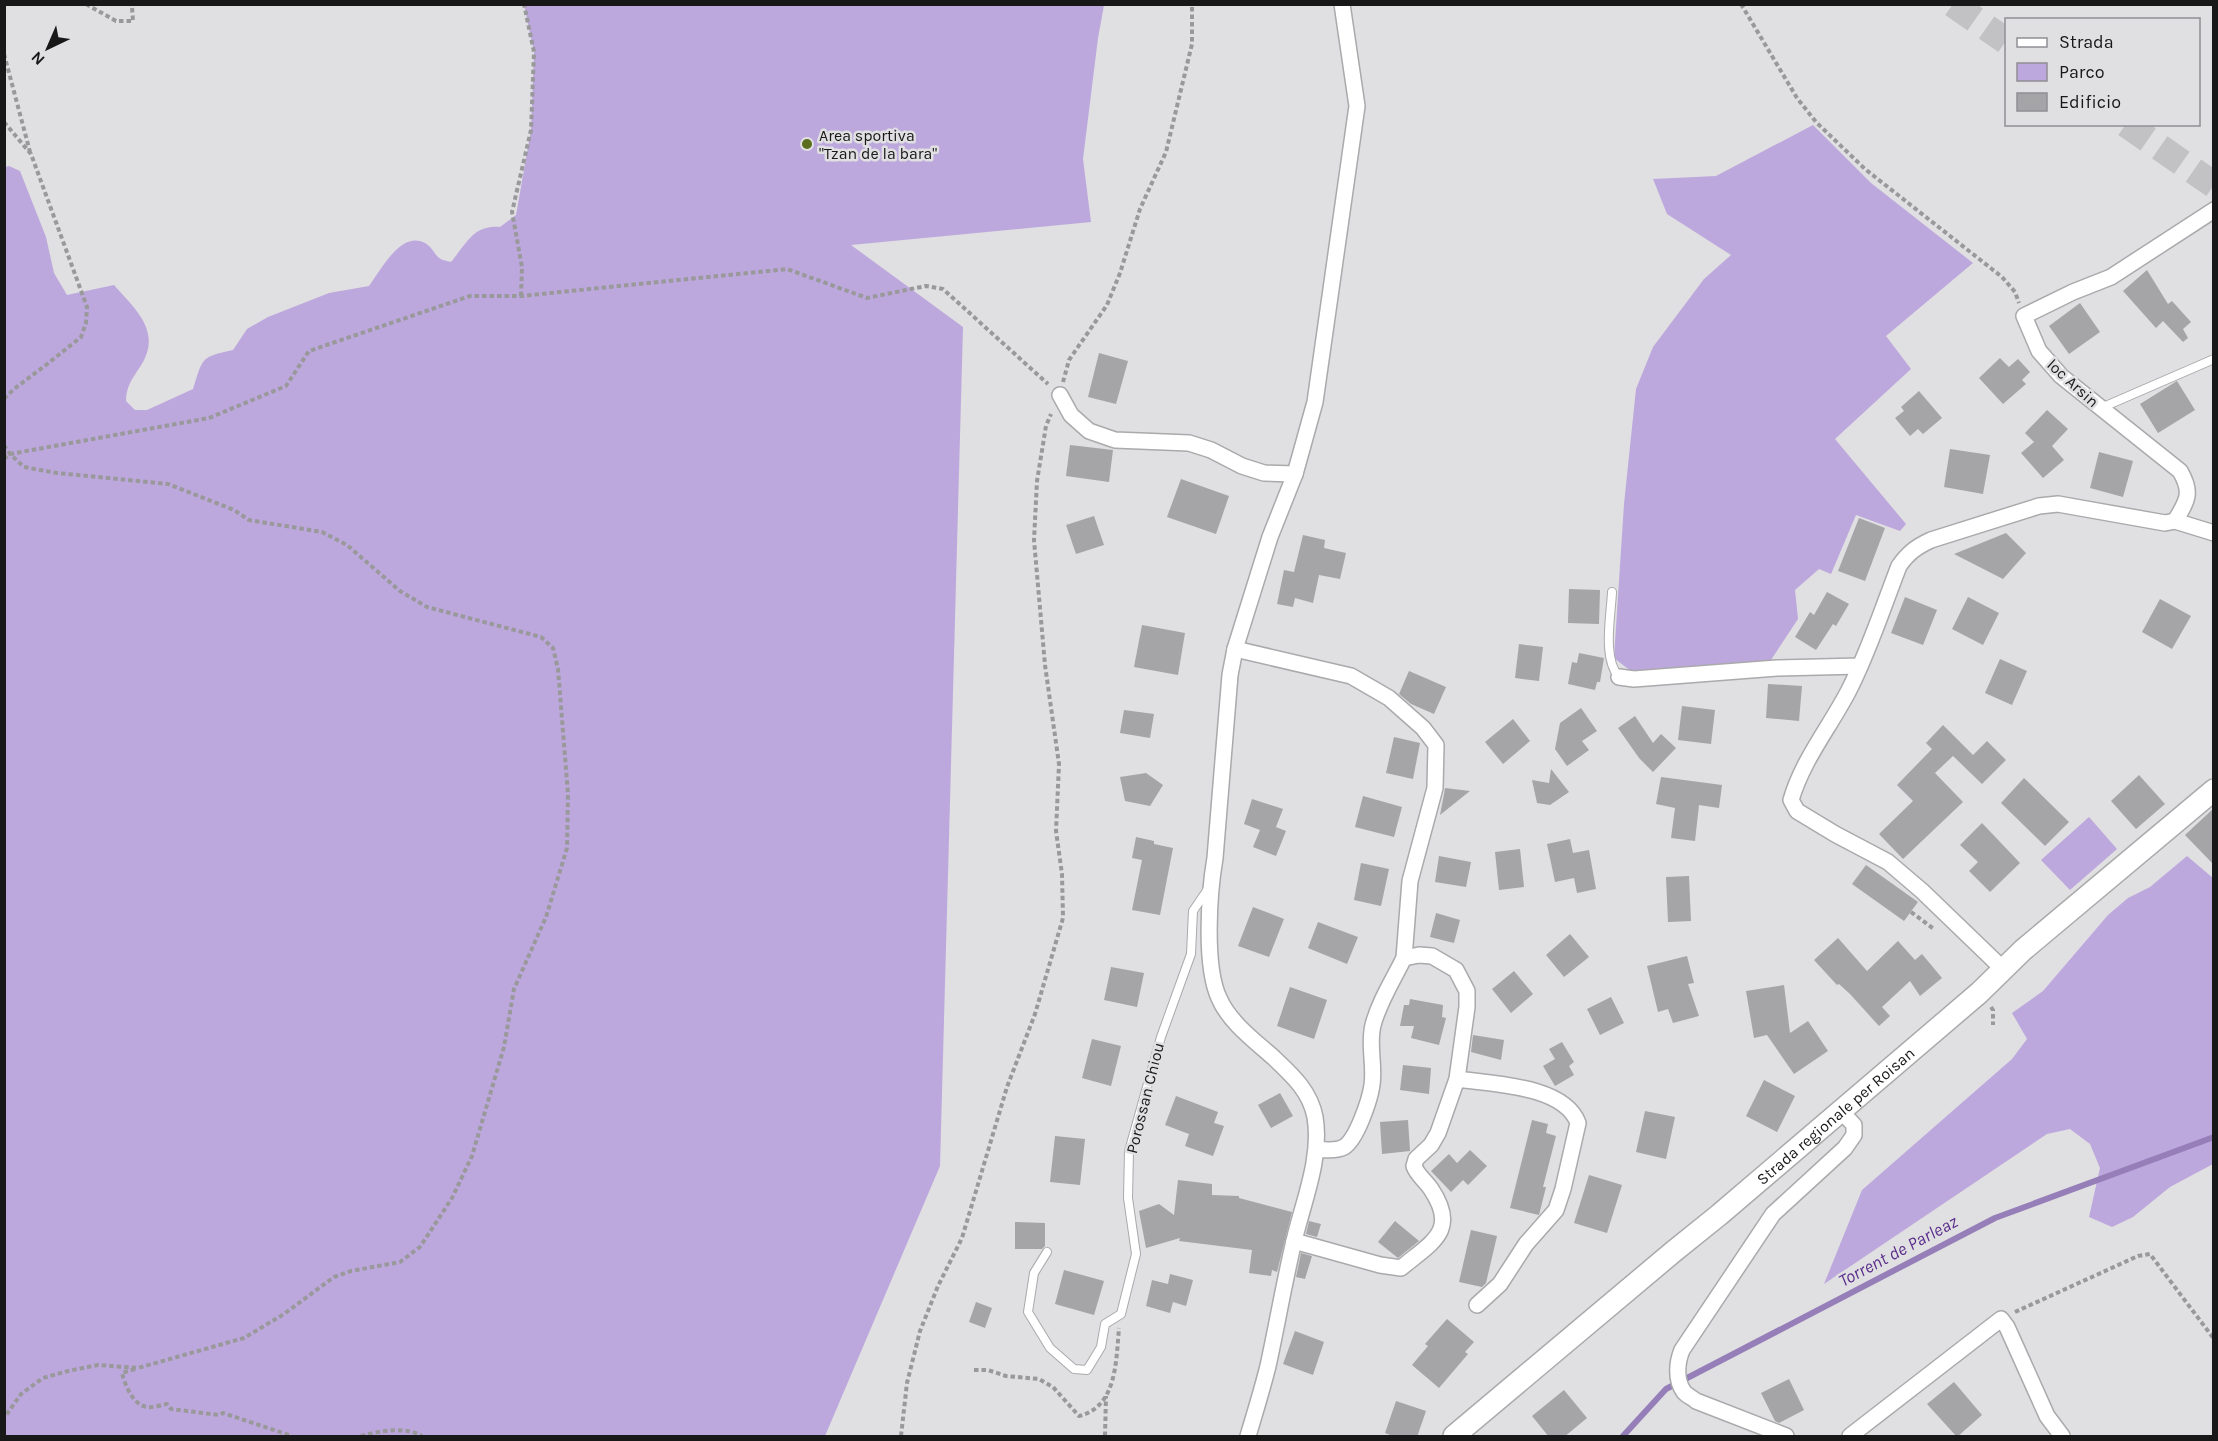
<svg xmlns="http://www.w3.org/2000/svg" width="2218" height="1441" viewBox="0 0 2218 1441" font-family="Karla,sans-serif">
  <rect width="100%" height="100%" fill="#e0dfe2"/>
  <!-- green -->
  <g fill="#bda8dd">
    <path d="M 524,5 L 1104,5 L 1098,38 L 1083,159 L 1091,222 L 851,245 L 963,327 L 940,1166 L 825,1436 L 5,1436 L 5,167 L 9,166 L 20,171 L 46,237 L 54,273 L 67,295 L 114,285 C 136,310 163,332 140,367 C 132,379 126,387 126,401 L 135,410 L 147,410 L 193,389 C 203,358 200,357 233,350 L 247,329 L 268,317 L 329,293 L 369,286 C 381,270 401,230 425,243 C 432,247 433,252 438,257 C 441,260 447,261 451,262 C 466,244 474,224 500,227 L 516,215 L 531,130 L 534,52 Z"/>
    <polygon points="1813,125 1871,183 1973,263 1886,336 1911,369 1835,439 1906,524 1900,531 1856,515 1831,574 1819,569 1795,590 1798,619 1769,663 1632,672 1614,658 1624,504 1636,389 1653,347 1704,279 1731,255 1667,214 1653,179 1716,176"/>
    <polygon points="2089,817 2117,849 2070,890 2041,860"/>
    <polygon points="2187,856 2213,878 2213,1164 2170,1187 2133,1217 2112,1227 2089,1217 2100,1168 2090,1144 2070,1129 2047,1134 1824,1284 1862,1190 2012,1059 2027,1039 2012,1013 2043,991 2108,915 2128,898 2150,887"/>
  </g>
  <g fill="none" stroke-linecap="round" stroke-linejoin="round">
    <!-- stream -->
    <polyline stroke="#967eb9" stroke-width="6" points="1623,1436 1666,1389 1995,1218 2214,1137"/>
  </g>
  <!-- building -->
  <g fill="#a5a4a7">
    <polygon points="2147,270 2168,304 2172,301 2191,322 2183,329 2188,338 2183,342 2163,321 2156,328 2123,291"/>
    <polygon points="2080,303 2100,332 2069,354 2049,326"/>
    <polygon points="1099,353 1128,361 1116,404 1088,397"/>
    <polygon points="2000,358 2009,367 2018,359 2030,372 2022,380 2026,384 2003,404 1979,378"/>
    <polygon points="2177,381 2195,410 2158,433 2140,404"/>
    <polygon points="1919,391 1942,418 1923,434 1918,429 1910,436 1895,418 1904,411 1901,407"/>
    <polygon points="2047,410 2068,429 2052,446 2064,460 2043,478 2021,453 2034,442 2025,433"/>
    <polygon points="1070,445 1113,450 1109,482 1066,476"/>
    <polygon points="1950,449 1990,455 1983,494 1944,487"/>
    <polygon points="2099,452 2133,461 2123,497 2090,488"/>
    <polygon points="1181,479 1229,496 1216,534 1167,517"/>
    <polygon points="1094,516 1104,545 1076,554 1066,525"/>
    <polygon points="1859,518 1885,528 1865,581 1838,571"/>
    <polygon points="2006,533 2026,553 2003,579 1954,554"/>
    <polygon points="1303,535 1325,540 1324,548 1346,553 1340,579 1319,575 1313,603 1295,598 1293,607 1277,604 1284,570 1294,572"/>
    <polygon points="1569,589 1600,590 1599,624 1568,623"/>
    <polygon points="1827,592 1849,604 1836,626 1833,624 1816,650 1795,637 1810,612 1814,615"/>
    <polygon points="1905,597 1937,610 1923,645 1891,633"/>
    <polygon points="1968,597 1999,613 1983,645 1952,629"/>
    <polygon points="2160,599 2191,616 2172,649 2142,632"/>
    <polygon points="1142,625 1185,633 1178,675 1134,667"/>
    <polygon points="1519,644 1543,647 1539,681 1515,678"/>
    <polygon points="1579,653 1604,658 1600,682 1597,682 1595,690 1568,684 1572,662 1577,663"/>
    <polygon points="2000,659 2027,671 2012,705 1985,693"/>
    <polygon points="1409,671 1446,687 1434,714 1411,704 1399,694"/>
    <polygon points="1768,684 1802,686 1799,721 1766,718"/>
    <polygon points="1682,706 1715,710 1711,744 1678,740"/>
    <polygon points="1581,708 1597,731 1582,741 1589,750 1567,766 1555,749 1560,723"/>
    <polygon points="1124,710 1154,714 1150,738 1120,733"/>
    <polygon points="1635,716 1653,743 1661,734 1676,748 1653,772 1639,758 1618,728"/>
    <polygon points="1513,719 1530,741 1503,764 1485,742"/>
    <polygon points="1943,725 1973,755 1987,741 2006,760 1982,784 1953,756 1935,773 1963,802 1903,859 1879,834 1913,801 1897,785 1932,749 1926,743"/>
    <polygon points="1394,737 1420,743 1413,779 1386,773"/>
    <polygon points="1551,769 1569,792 1550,805 1537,803 1532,780 1549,783"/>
    <polygon points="1146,773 1163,785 1150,806 1125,801 1120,777"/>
    <polygon points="2139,775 2165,804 2136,829 2111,801"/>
    <polygon points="1661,777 1722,785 1719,808 1699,805 1695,841 1671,838 1675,808 1656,804"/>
    <polygon points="2024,778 2069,822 2045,846 2001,803"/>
    <polygon points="1445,788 1470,791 1440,815 1444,794"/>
    <polygon points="1363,796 1402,807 1394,837 1355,827"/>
    <polygon points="1252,799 1283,809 1276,827 1286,831 1276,856 1253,847 1260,830 1244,824"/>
    <polygon points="2214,808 2214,865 2185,835"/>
    <polygon points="1982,823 2020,863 1990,892 1969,871 1978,862 1960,845"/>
    <polygon points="1136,837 1154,841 1154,844 1173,848 1160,915 1132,910 1142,860 1132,858"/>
    <polygon points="1570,839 1573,853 1589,850 1596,889 1577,893 1574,878 1555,882 1547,844"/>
    <polygon points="1520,849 1524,887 1499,890 1495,852"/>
    <polygon points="1439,856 1471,862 1466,887 1435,882"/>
    <polygon points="1361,863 1389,869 1381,906 1354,900"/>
    <polygon points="1866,865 1918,902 1904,921 1852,884"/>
    <polygon points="1689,876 1691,921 1668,922 1666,877"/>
    <polygon points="1253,907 1284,919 1269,957 1238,946"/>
    <polygon points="1436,913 1460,920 1454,943 1430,937"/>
    <polygon points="1318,922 1358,937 1347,964 1308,948"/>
    <polygon points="1570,934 1589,957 1564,977 1546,955"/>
    <polygon points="1838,938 1867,971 1898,941 1915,960 1922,954 1942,978 1920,996 1910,981 1882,1007 1890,1016 1879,1026 1850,994 1839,984 1837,985 1814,960"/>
    <polygon points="1687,956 1694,983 1688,984 1699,1016 1673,1023 1668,1009 1658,1012 1647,966"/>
    <polygon points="1111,967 1144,973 1137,1007 1104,1000"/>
    <polygon points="1514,971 1533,994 1511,1013 1492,989"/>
    <polygon points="1784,985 1790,1033 1808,1021 1828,1051 1794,1074 1767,1035 1754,1038 1746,991"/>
    <polygon points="1290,987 1327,1000 1314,1039 1277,1026"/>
    <polygon points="1611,997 1624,1023 1600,1035 1587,1009"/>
    <polygon points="1410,999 1443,1005 1442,1017 1446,1018 1439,1045 1411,1038 1414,1026 1400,1026 1404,1005 1409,1005"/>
    <polygon points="1473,1035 1504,1040 1501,1060 1471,1052"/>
    <polygon points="1092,1039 1121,1046 1111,1086 1082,1078"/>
    <polygon points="1562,1042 1574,1062 1569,1066 1574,1075 1555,1086 1543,1066 1555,1059 1549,1049"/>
    <polygon points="1403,1065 1431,1068 1429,1094 1400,1090"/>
    <polygon points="1764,1080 1795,1096 1777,1132 1746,1116"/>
    <polygon points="1280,1093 1293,1116 1271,1128 1258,1105"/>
    <polygon points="1176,1096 1218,1112 1214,1123 1224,1126 1213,1156 1185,1146 1189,1134 1165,1125"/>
    <polygon points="1645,1111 1675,1117 1666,1159 1636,1152"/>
    <polygon points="1408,1120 1410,1151 1382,1154 1380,1122"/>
    <polygon points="1532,1120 1548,1124 1546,1133 1556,1136 1543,1187 1546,1187 1539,1215 1510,1208"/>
    <polygon points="1055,1136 1085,1139 1080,1185 1050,1182"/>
    <polygon points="1470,1150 1487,1166 1468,1185 1463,1180 1451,1192 1431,1171 1449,1154 1457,1163"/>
    <polygon points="1589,1175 1622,1185 1607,1233 1574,1223"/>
    <polygon points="1178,1180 1212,1184 1212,1195 1239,1196 1239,1198 1292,1212 1277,1272 1272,1270 1271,1276 1249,1273 1252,1250 1179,1241 1180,1238 1146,1248 1139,1211 1159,1204 1174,1215"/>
    <polygon points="1309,1221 1321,1224 1317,1237 1306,1234"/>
    <polygon points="1395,1221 1419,1241 1398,1258 1378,1242"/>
    <polygon points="1015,1222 1045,1223 1045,1246 1042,1249 1015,1249"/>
    <polygon points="1471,1230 1497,1236 1486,1283 1482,1287 1459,1282"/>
    <polygon points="1301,1253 1312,1256 1305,1279 1296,1277"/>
    <polygon points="1064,1270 1104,1281 1094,1315 1055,1304"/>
    <polygon points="1170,1274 1193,1280 1186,1306 1173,1302 1170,1313 1146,1306 1152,1280 1168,1284"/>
    <polygon points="976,1302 992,1308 985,1328 969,1322"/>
    <polygon points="1447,1319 1474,1342 1465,1352 1468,1354 1439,1388 1412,1365 1428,1346 1425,1344"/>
    <polygon points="1295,1331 1324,1342 1313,1375 1283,1364"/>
    <polygon points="1789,1379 1804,1410 1779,1423 1775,1421 1761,1393"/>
    <polygon points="1954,1382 1982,1415 1957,1437 1927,1404"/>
    <polygon points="1564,1390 1587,1418 1564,1437 1549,1437 1532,1416"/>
    <polygon points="1396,1401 1426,1411 1417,1437 1395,1437 1385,1433"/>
  </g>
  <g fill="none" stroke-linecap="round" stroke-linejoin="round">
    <!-- motorway-tunnel -->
    <g stroke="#c2c1c4" stroke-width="27" stroke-dasharray="27 14" stroke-linecap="butt">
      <polyline points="1953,4 2006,41"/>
      <polyline points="2126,124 2214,185"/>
    </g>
    <defs>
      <g id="service">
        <polyline points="2101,408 2214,359"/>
        <path d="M 1612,592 C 1611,616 1602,658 1619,677"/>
        <polyline points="1047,1252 1034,1273 1028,1312 1050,1348 1074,1369 1087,1370 1101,1347 1105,1324 1121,1314 1136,1254 1128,1198 1129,1151 1161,1037 1191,954 1193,911 1208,889"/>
      </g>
      <g id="minor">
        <polyline points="1060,395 1071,415 1089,431 1115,440 1189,443 1211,450 1242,466 1264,473 1295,474"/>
        <path d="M 2175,521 C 2187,501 2193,493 2180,471 L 2061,376 L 2039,351 L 2024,316 L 2073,292 L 2111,277 L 2214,210"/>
        <polyline points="1235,649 1351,676 1389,698 1423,728 1436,745 1435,788 1410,881 1404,958"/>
        <polyline points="1619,677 1634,679 1777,668 1860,666"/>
        <path d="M 2003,969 L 1922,891 L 1888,862 L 1835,834 L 1797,811 L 1791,800 C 1803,759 1830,727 1849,690 C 1869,651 1883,607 1899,566 C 1908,553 1916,547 1931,540 L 2039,506 L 2058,504 L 2165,523 L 2175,521 L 2214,533"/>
        <path d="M 1457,1079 C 1491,1084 1564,1085 1578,1123 L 1563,1189 L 1556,1210 L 1526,1244 L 1500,1284 L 1477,1305"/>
        <path d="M 1294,1241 L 1380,1265 L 1401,1268 C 1432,1242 1459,1231 1431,1189 C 1425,1180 1417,1175 1414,1166 L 1416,1159 L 1431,1145 L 1438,1133 L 1457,1079 L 1467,1007 L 1467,991 L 1456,970 L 1432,956 L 1419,955 L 1404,958 C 1393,980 1379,1002 1373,1025 C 1368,1045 1375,1065 1372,1085 C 1370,1099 1357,1139 1344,1147 C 1337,1151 1325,1150 1317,1149"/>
        <path d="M 1248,1436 C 1255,1413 1262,1390 1268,1366 C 1277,1325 1284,1283 1294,1241 C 1303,1202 1322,1158 1315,1117 C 1310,1091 1292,1075 1274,1058 C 1255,1041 1229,1022 1219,998 C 1204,966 1209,893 1215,858 L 1230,675 L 1235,649 L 1270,537 L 1295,474 L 1315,402 L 1357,106 L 1342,4"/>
        <path d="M 1786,1436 L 1696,1401 C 1693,1398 1686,1395 1684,1392 C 1675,1380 1677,1362 1682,1350 L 1773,1214 L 1845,1148 L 1854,1135 L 1854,1125 L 1841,1111"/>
        <polyline points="1850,1436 2001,1319 2007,1327 2047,1416 2062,1436"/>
      </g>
      <g id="secondary">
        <path id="s1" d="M 1454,1436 L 1673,1252 L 1719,1215 L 1979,993 L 2023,950 L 2214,790"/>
      </g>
    </defs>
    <!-- service casing -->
    <use href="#service" stroke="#aaa9ab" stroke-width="10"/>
    <!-- minor casing -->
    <use href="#minor" stroke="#aaa9ab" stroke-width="18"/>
    <!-- secondary casing -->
    <use href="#secondary" stroke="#aaa9ab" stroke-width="24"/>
    <!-- path -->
    <g stroke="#99989a" stroke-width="4" stroke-dasharray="4.5 3" stroke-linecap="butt">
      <polyline points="86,4 116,21 133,21 132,7 130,4"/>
      <polyline points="1741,4 1797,98 1816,122 1865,169 2002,277 2015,292 2019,303"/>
      <polyline points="4,54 30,152"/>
      <polyline points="4,122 31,154 87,307 86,323 81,337 46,365 14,389 4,399"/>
      <polyline points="521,296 522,267 512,212 531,130 534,52 524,4"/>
      <polyline points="1063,382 1069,360 1107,305 1120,273 1140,209 1166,152 1192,44 1192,4"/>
      <polyline points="4,445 10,454 24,467 57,473 168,484 234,510 249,520 322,532 347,545 400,591 427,607 541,637 553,648 558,669 568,794 567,848 546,917 514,989 504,1047 472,1156 452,1198 420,1247 400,1262 351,1271 334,1277 284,1314 244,1338 138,1368 98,1365 68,1371 43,1378 21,1394 4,1418"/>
      <polyline points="4,459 10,454 209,418 286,386 309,351 470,296 521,296 787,269 867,298 926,286 943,289 1048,384"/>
      <polyline points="1911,912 1934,929"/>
      <polyline points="1991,1007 1993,1010 1993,1025"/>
      <polyline points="2015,1312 2138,1256 2150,1254 2214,1339"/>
      <path d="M 135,1369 L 122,1373 C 125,1385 133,1405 147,1407 C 153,1408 161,1405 167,1404 L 171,1409 L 219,1415 L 223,1413 L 292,1436"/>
      <path d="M 974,1370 L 988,1370 L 1006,1376 L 1039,1379 L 1053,1387 L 1079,1416 C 1117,1407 1116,1361 1119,1328"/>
      <path d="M 361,1436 C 379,1431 406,1426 422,1436"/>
      <polyline points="901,1436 907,1383 920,1331 938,1286 962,1238 1007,1087 1035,1014 1063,918 1062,874 1056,831 1059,764 1045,665 1034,540 1037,481 1046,426 1051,414"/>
      <polyline points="1105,1436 1106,1396"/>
    </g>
    <!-- service -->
    <use href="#service" stroke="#fff" stroke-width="8"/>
    <!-- minor -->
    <use href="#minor" stroke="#fff" stroke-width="15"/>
    <!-- secondary -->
    <use href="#secondary" stroke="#fff" stroke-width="21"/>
  </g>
  <!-- markers -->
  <circle fill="#5a6e1d" stroke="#e0dfe2" stroke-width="2" cx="807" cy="144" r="6"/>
  <g text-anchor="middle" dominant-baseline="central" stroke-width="5" stroke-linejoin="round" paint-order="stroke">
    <!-- poi labels -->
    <g font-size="16" fill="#191819" stroke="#e0dfe2" text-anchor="start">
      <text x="819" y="135">Area sportiva<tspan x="819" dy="18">"Tzan de la bara"</tspan></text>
    </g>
    <!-- street labels -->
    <g font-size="16" fill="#191819" stroke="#e0dfe2">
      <text transform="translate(2073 383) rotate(42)">loc Arsin</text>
      <text transform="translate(1145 1098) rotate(-76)">Porossan Chiou</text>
      <text stroke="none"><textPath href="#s1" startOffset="498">Strada regionale per Roisan</textPath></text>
    </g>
    <!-- water labels -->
    <g font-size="18" font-style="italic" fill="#5b2e8c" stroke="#e0dfe2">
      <text transform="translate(1898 1251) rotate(-28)">Torrent de Parleaz</text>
    </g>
  </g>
  <!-- border -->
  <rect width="2218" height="1441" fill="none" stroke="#191819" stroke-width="12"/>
  <!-- legend -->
  <rect x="2005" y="18" width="195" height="108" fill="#e0dfe2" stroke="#908f92" stroke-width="1.5"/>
  <rect x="2017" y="38" width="30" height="9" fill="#ffffff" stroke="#908f92" stroke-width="1.5"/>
  <text x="2059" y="48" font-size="18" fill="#191819">Strada</text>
  <rect x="2017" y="63" width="30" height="18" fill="#bda8dd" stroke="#908f92" stroke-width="1.5"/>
  <text x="2059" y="78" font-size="18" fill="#191819">Parco</text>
  <rect x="2017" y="93" width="30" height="18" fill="#a5a4a7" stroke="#908f92" stroke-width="1.5"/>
  <text x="2059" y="108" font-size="18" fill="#191819">Edificio</text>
  <!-- north arrow -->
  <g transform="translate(48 48) rotate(224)" stroke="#e0dfe2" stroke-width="4.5" paint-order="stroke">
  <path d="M0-4.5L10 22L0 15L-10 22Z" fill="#191819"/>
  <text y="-9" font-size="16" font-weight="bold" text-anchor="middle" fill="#191819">N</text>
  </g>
</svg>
